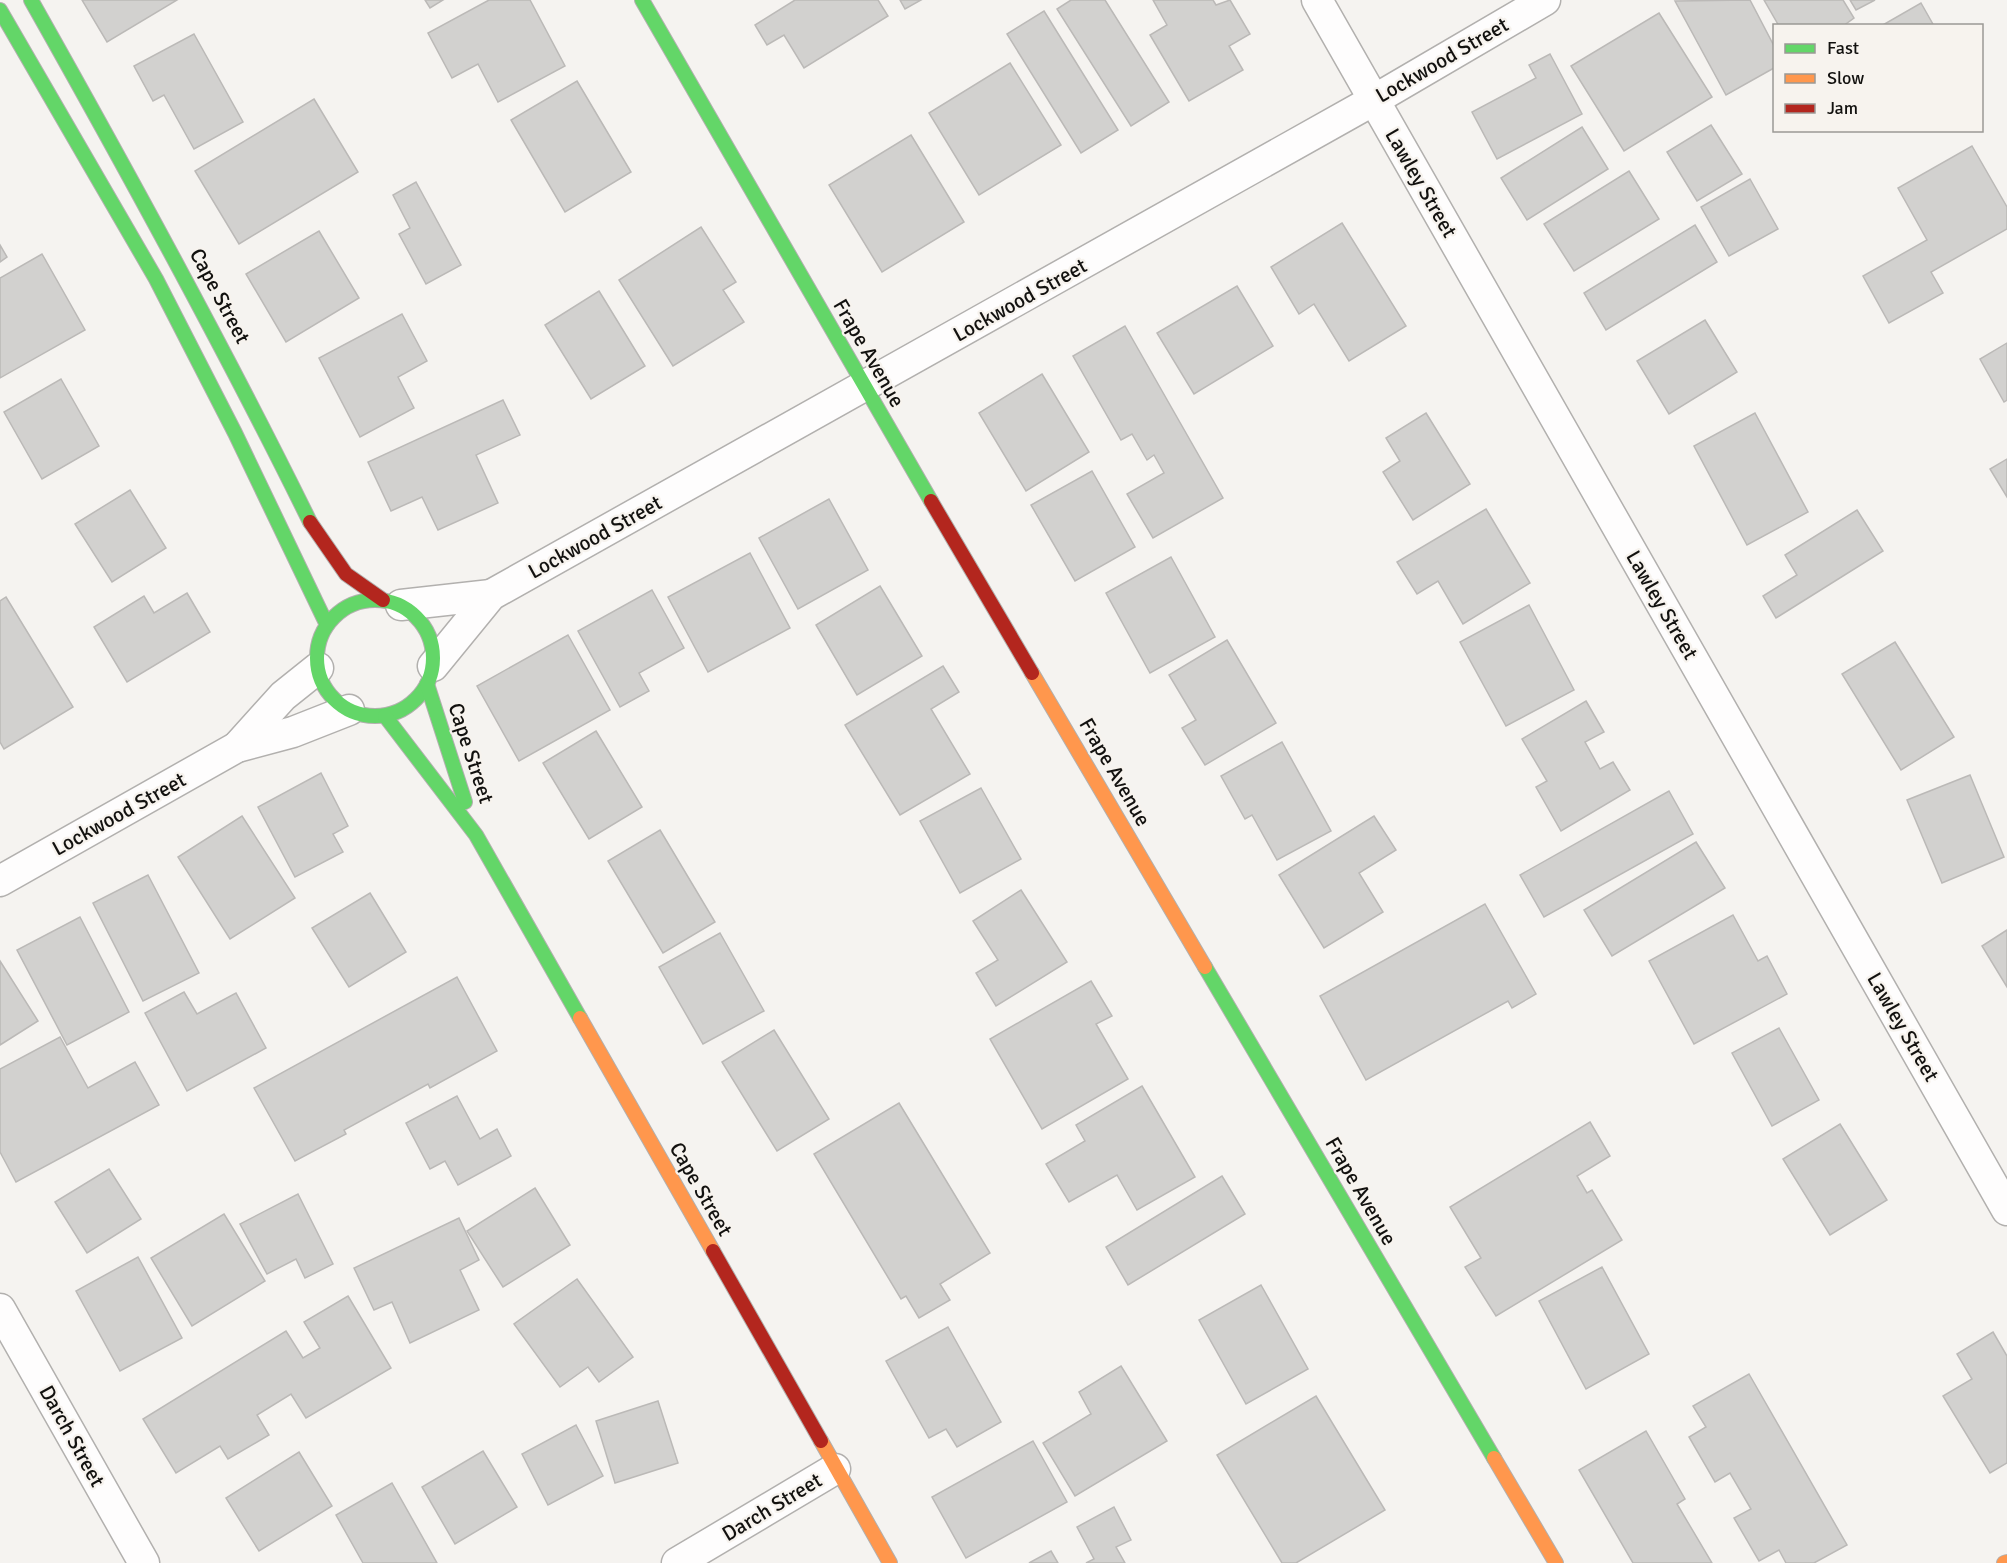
<svg xmlns="http://www.w3.org/2000/svg" width="2007" height="1563" viewBox="0 0 2007 1563" font-family="Signika,sans-serif">
  <rect width="100%" height="100%" fill="#f5f3f0"/>
  <!-- building -->
  <g fill="#d2d1cf" stroke="#bbb9b7" stroke-width="1.5">
    <polygon points="82,0 177,0 107,42"/>
    <polygon points="425,0 443,0 430,8"/>
    <polygon points="489,0 530,0 565,66 498,102 478,64 452,78 428,33"/>
    <polygon points="795,0 878,0 888,16 804,68 784,35 767,45 755,25"/>
    <polygon points="900,0 921,0 905,9"/>
    <polygon points="1071,0 1105,0 1169,102 1131,126 1057,9"/>
    <polygon points="1153,0 1213,0 1216,5 1230,0 1250,34 1229,46 1243,70 1189,101 1150,35 1167,25"/>
    <polygon points="1750,0 1774,46 1774,68 1726,95 1675,1"/>
    <polygon points="1764,0 1843,0 1854,18 1843,26 1779,26"/>
    <polygon points="1850,0 1875,0 1856,10"/>
    <polygon points="1921,3 1934,26 1881,26"/>
    <polygon points="1044,11 1118,130 1081,153 1007,34"/>
    <polygon points="1659,13 1712,97 1624,151 1571,66"/>
    <polygon points="194,34 243,122 194,149 164,95 153,101 134,66"/>
    <polygon points="1550,54 1582,114 1497,159 1472,112 1536,78 1529,65"/>
    <polygon points="1010,63 1061,145 979,195 929,113"/>
    <polygon points="577,81 631,172 565,212 511,120"/>
    <polygon points="314,99 358,172 239,244 195,171"/>
    <polygon points="1711,125 1742,174 1697,201 1667,152"/>
    <polygon points="1582,127 1608,169 1527,220 1501,178"/>
    <polygon points="911,135 964,222 882,272 829,185"/>
    <polygon points="1972,146 2007,207 2007,229 1931,272 1943,293 1889,323 1863,276 1927,240 1898,188"/>
    <polygon points="1629,171 1659,219 1574,271 1544,224"/>
    <polygon points="1750,179 1778,229 1729,256 1701,207"/>
    <polygon points="416,182 461,265 426,284 399,234 410,228 393,195"/>
    <polygon points="1342,223 1406,326 1349,361 1314,304 1299,314 1271,267"/>
    <polygon points="1695,225 1717,262 1606,330 1584,293"/>
    <polygon points="701,227 736,282 723,290 744,322 673,366 619,280"/>
    <polygon points="319,231 359,298 286,342 246,274"/>
    <polygon points="0,245 7,257 0,262"/>
    <polygon points="42,254 85,330 0,378 0,278"/>
    <polygon points="1237,286 1273,346 1194,394 1157,333"/>
    <polygon points="599,291 645,366 591,399 545,325"/>
    <polygon points="402,314 427,361 398,377 414,408 360,437 319,358"/>
    <polygon points="1705,320 1737,372 1669,414 1637,361"/>
    <polygon points="1125,326 1223,498 1153,538 1127,494 1164,473 1154,455 1147,460 1132,434 1121,440 1073,356"/>
    <polygon points="2007,343 2007,400 2004,402 1980,359"/>
    <polygon points="1042,374 1089,452 1026,491 979,413"/>
    <polygon points="61,379 99,446 42,479 4,412"/>
    <polygon points="503,400 520,435 476,455 498,503 438,530 422,497 391,511 368,462"/>
    <polygon points="1426,413 1470,484 1413,520 1383,472 1400,461 1386,438"/>
    <polygon points="1755,413 1808,512 1747,545 1694,446"/>
    <polygon points="2007,459 2007,497 1990,469"/>
    <polygon points="1092,471 1135,547 1075,581 1031,505"/>
    <polygon points="130,490 166,548 112,582 75,524"/>
    <polygon points="829,499 868,570 798,609 759,538"/>
    <polygon points="1486,509 1530,583 1463,624 1438,581 1417,594 1397,562"/>
    <polygon points="1857,510 1883,551 1776,618 1763,596 1797,575 1785,555"/>
    <polygon points="750,553 790,628 708,672 668,597"/>
    <polygon points="1171,557 1215,637 1150,673 1106,593"/>
    <polygon points="880,586 922,656 857,695 816,625"/>
    <polygon points="652,590 684,648 639,673 649,691 620,707 578,631"/>
    <polygon points="187,593 210,632 127,682 94,627 144,596 154,613"/>
    <polygon points="6,597 73,707 4,749 0,742 0,601"/>
    <polygon points="1529,605 1574,690 1506,726 1460,642"/>
    <polygon points="568,635 610,710 519,761 477,686"/>
    <polygon points="1227,640 1276,723 1205,765 1182,728 1196,720 1169,675"/>
    <polygon points="1895,642 1954,737 1901,770 1842,674"/>
    <polygon points="943,666 959,692 931,709 970,774 900,815 845,725"/>
    <polygon points="1586,701 1604,732 1585,742 1600,769 1613,762 1630,790 1561,831 1536,787 1547,781 1522,739"/>
    <polygon points="596,731 642,807 589,839 543,763"/>
    <polygon points="1282,742 1331,831 1277,860 1252,815 1245,819 1221,776"/>
    <polygon points="321,773 348,826 333,834 343,852 295,877 258,807"/>
    <polygon points="1970,775 2004,857 1942,883 1907,800"/>
    <polygon points="981,788 1021,859 960,893 920,821"/>
    <polygon points="1669,791 1693,834 1544,917 1520,875"/>
    <polygon points="242,816 295,898 230,939 178,857"/>
    <polygon points="1374,816 1396,850 1359,873 1383,912 1324,948 1279,875"/>
    <polygon points="660,830 715,922 663,953 608,861"/>
    <polygon points="1696,842 1725,888 1612,956 1584,910"/>
    <polygon points="148,875 199,973 143,1001 93,903"/>
    <polygon points="1021,890 1067,962 996,1006 976,973 998,960 973,921"/>
    <polygon points="370,893 406,952 349,987 312,928"/>
    <polygon points="1485,904 1536,994 1512,1008 1508,1001 1366,1080 1320,996"/>
    <polygon points="1733,915 1758,961 1767,956 1787,994 1694,1044 1649,961"/>
    <polygon points="80,917 129,1012 67,1045 17,950"/>
    <polygon points="2007,930 2007,987 1982,946"/>
    <polygon points="720,933 764,1011 703,1044 659,967"/>
    <polygon points="0,961 38,1021 0,1045"/>
    <polygon points="457,977 497,1051 430,1088 428,1084 344,1130 346,1134 295,1161 254,1088"/>
    <polygon points="1091,981 1112,1016 1096,1024 1128,1079 1042,1129 990,1039"/>
    <polygon points="184,992 197,1014 236,993 266,1048 187,1091 145,1013"/>
    <polygon points="1779,1028 1819,1100 1772,1126 1732,1053"/>
    <polygon points="774,1030 829,1119 777,1151 722,1062"/>
    <polygon points="60,1037 88,1088 135,1062 159,1105 16,1182 0,1152 0,1069"/>
    <polygon points="1142,1086 1195,1177 1137,1210 1117,1175 1069,1202 1046,1164 1085,1141 1076,1125"/>
    <polygon points="457,1096 480,1139 497,1129 511,1156 458,1185 445,1161 430,1169 406,1123"/>
    <polygon points="899,1103 990,1253 940,1284 950,1300 919,1318 906,1296 901,1299 814,1154"/>
    <polygon points="1590,1122 1610,1156 1577,1176 1587,1193 1592,1190 1622,1240 1496,1316 1465,1267 1481,1258 1450,1207"/>
    <polygon points="1840,1124 1887,1200 1830,1235 1783,1159"/>
    <polygon points="109,1169 141,1219 87,1253 55,1202"/>
    <polygon points="1222,1176 1245,1214 1128,1285 1106,1247"/>
    <polygon points="535,1188 570,1245 503,1287 467,1231"/>
    <polygon points="298,1194 333,1264 305,1278 296,1259 267,1274 240,1224"/>
    <polygon points="224,1214 265,1281 192,1326 151,1258"/>
    <polygon points="459,1218 479,1260 460,1270 479,1310 410,1343 392,1302 374,1310 354,1268"/>
    <polygon points="138,1257 182,1338 120,1371 76,1291"/>
    <polygon points="1602,1267 1649,1354 1586,1389 1539,1301"/>
    <polygon points="577,1279 633,1357 599,1382 588,1367 560,1387 514,1324"/>
    <polygon points="1261,1285 1308,1369 1246,1404 1199,1320"/>
    <polygon points="348,1296 391,1368 306,1418 291,1394 257,1415 269,1435 228,1459 220,1446 176,1473 143,1419 286,1331 303,1358 320,1348 304,1322"/>
    <polygon points="948,1327 1001,1422 957,1447 946,1429 929,1438 886,1361"/>
    <polygon points="1993,1332 2007,1356 2007,1463 1990,1473 1943,1396 1972,1379 1957,1354"/>
    <polygon points="1121,1366 1167,1441 1075,1496 1043,1443 1091,1414 1079,1392"/>
    <polygon points="1749,1374 1847,1545 1814,1563 1786,1563 1779,1550 1759,1561 1734,1518 1751,1509 1730,1473 1715,1482 1689,1437 1706,1427 1693,1406"/>
    <polygon points="1316,1396 1385,1510 1296,1563 1282,1563 1217,1455"/>
    <polygon points="658,1401 678,1463 615,1483 596,1421"/>
    <polygon points="576,1425 603,1476 548,1505 522,1454"/>
    <polygon points="1646,1431 1685,1499 1677,1504 1712,1563 1633,1563 1579,1470"/>
    <polygon points="1033,1441 1067,1502 966,1558 932,1497"/>
    <polygon points="483,1451 517,1507 455,1544 422,1487"/>
    <polygon points="299,1452 332,1506 259,1551 226,1498"/>
    <polygon points="392,1483 437,1563 363,1563 336,1515"/>
    <polygon points="1114,1507 1131,1540 1116,1547 1125,1563 1086,1563 1094,1559 1077,1527"/>
    <polygon points="1051,1551 1058,1563 1029,1563"/>
  </g>
  <g fill="none" stroke-linecap="round" stroke-linejoin="round">
    <defs>
      <g id="street">
        <polyline points="1317,0 2007,1210"/>
        <polyline points="401,605 491,595"/>
        <polyline points="433,666 491,595 1374,100 1545,0"/>
        <polyline points="237,747 283,696 318,668"/>
        <polyline points="0,881 237,747 293,732 349,710"/>
        <polyline points="0,1309 144,1563"/>
        <polyline points="677,1563 835,1469"/>
      </g>
      <g id="fast">
        <path d="M 31,0 C 128,172 223,345 310,522"/>
        <polyline points="642,0 931,501"/>
        <polyline points="0,10 156,279 235,433 327,625"/>
        <circle cx="375" cy="658" r="58"/>
        <polyline points="427,684 465,802"/>
        <polyline points="385,716 476,835 580,1018"/>
        <polyline points="1205,967 1494,1458"/>
      </g>
      <g id="slow">
        <polyline points="1032,673 1205,967"/>
        <polyline points="580,1018 713,1251"/>
        <polyline points="821,1441 890,1563"/>
        <polyline points="1494,1458 1556,1563"/>
        <polyline points="2004,1563 2007,1562"/>
      </g>
      <g id="jam">
        <polyline points="931,501 1032,673"/>
        <polyline points="310,522 346,574 383,600"/>
        <polyline points="713,1251 821,1441"/>
      </g>
    </defs>
    <!-- street casing -->
    <use href="#street" stroke="#b2b0ae" stroke-width="33"/>
    <!-- fast casing -->
    <use href="#fast" stroke="#b2b0ae" stroke-width="16"/>
    <!-- slow casing -->
    <use href="#slow" stroke="#b2b0ae" stroke-width="16"/>
    <!-- jam casing -->
    <use href="#jam" stroke="#b2b0ae" stroke-width="16"/>
    <!-- street -->
    <use href="#street" stroke="#fefdfd" stroke-width="30"/>
    <!-- fast -->
    <use href="#fast" stroke="#63d668" stroke-width="14"/>
    <!-- slow -->
    <use href="#slow" stroke="#ff974d" stroke-width="14"/>
    <!-- jam -->
    <use href="#jam" stroke="#b3261e" stroke-width="14"/>
  </g>
  <g text-anchor="middle" dominant-baseline="central" stroke-width="4.5" stroke-linejoin="round" paint-order="stroke">
    <!-- street labels -->
    <g font-size="21" fill="#12110f" stroke="#f7f3ee">
      <text transform="translate(1442 60) rotate(-30)">Lockwood Street</text>
      <text transform="translate(1421 183) rotate(60)">Lawley Street</text>
      <text transform="translate(220 296) rotate(62)">Cape Street</text>
      <text transform="translate(1020 300) rotate(-29)">Lockwood Street</text>
      <text transform="translate(869 353) rotate(60)">Frape Avenue</text>
      <text transform="translate(595 537) rotate(-29)">Lockwood Street</text>
      <text transform="translate(1662 605) rotate(60)">Lawley Street</text>
      <text transform="translate(471 753) rotate(72)">Cape Street</text>
      <text transform="translate(1115 772) rotate(60)">Frape Avenue</text>
      <text transform="translate(119 814) rotate(-29)">Lockwood Street</text>
      <text transform="translate(1903 1027) rotate(60)">Lawley Street</text>
      <text transform="translate(701 1189) rotate(60)">Cape Street</text>
      <text transform="translate(1361 1191) rotate(60)">Frape Avenue</text>
      <text transform="translate(72 1436) rotate(61)">Darch Street</text>
      <text transform="translate(772 1507) rotate(-31)">Darch Street</text>
    </g>
  </g>
  <!-- legend -->
  <rect x="1773" y="24" width="210" height="108" fill="#f7f3ee" stroke="#9b9995" stroke-width="1.5"/>
  <rect x="1785" y="44" width="30" height="9" fill="#63d668" stroke="#9b9995" stroke-width="1.5"/>
  <text x="1827" y="54" font-size="18" fill="#12110f">Fast</text>
  <rect x="1785" y="74" width="30" height="9" fill="#ff974d" stroke="#9b9995" stroke-width="1.5"/>
  <text x="1827" y="84" font-size="18" fill="#12110f">Slow</text>
  <rect x="1785" y="104" width="30" height="9" fill="#b3261e" stroke="#9b9995" stroke-width="1.5"/>
  <text x="1827" y="114" font-size="18" fill="#12110f">Jam</text>
</svg>
